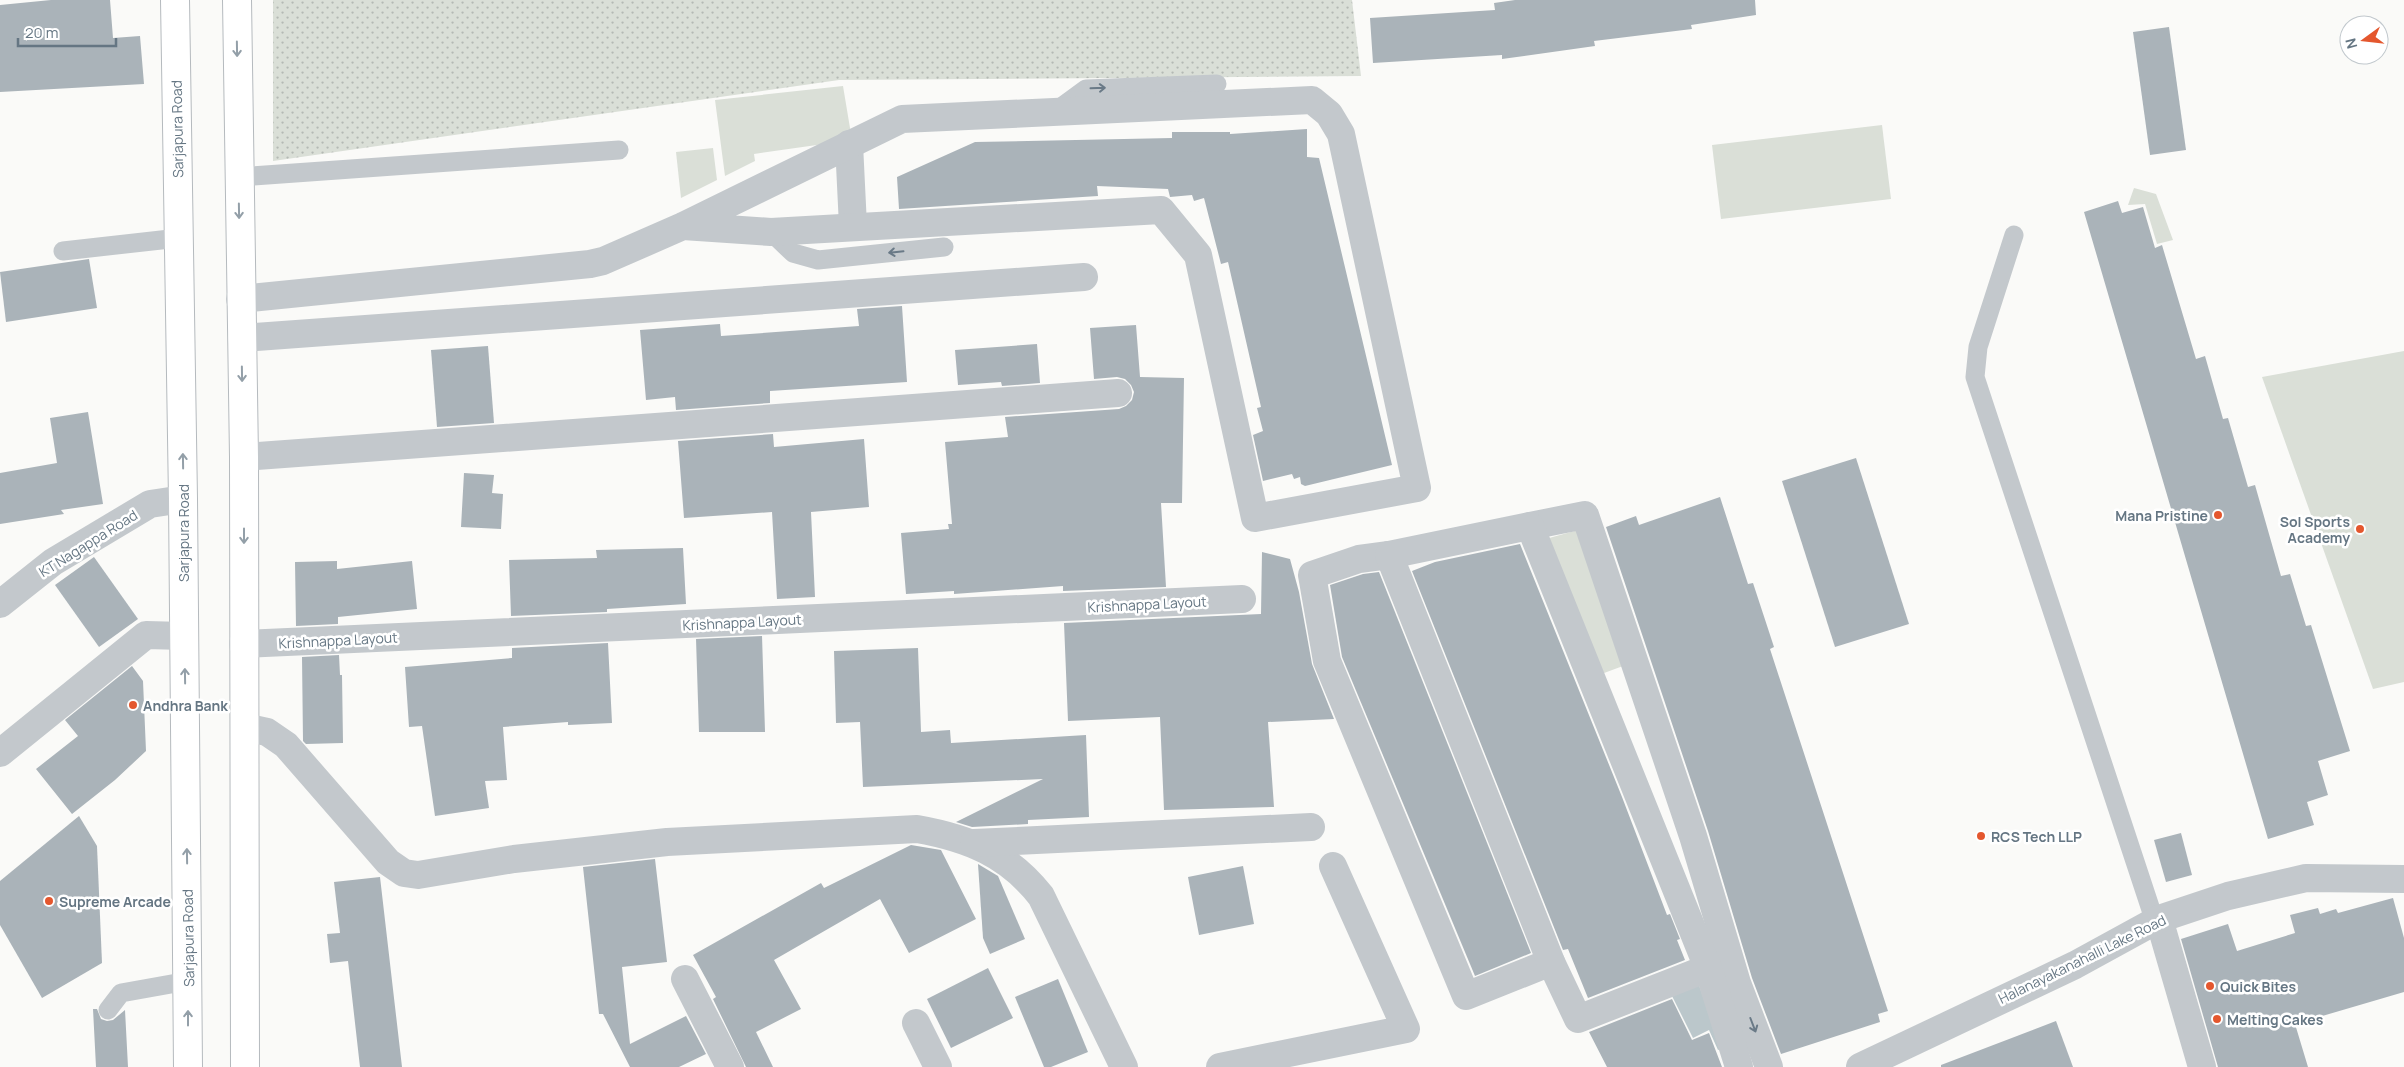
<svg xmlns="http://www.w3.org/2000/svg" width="2404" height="1067" viewBox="0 0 2404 1067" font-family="Manrope,sans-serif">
  <defs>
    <pattern id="grass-dots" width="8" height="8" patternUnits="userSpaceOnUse" patternTransform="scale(1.25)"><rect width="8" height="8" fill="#dadfd7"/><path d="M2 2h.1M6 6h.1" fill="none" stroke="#b4b9b4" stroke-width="1.8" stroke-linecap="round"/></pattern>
  </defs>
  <rect width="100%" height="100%" fill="#fafaf8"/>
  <!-- grass -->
  <polygon fill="url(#grass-dots)" points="273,0 1352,0 1361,76 839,80 273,161"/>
  <!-- park -->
  <g fill="#dadfd7">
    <polygon points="843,86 852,140 754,154 755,161 725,176 715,100"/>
    <polygon points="1882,125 1891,199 1721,219 1712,145"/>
    <polygon points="713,148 717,180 681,198 676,152"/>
    <polygon points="2134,188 2156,194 2173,240 2157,244 2145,204 2128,205"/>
    <polygon points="2404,351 2404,682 2373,689 2262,377"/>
    <polygon points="1578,530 1623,666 1596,676 1542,540"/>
  </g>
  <!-- water -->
  <polygon fill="#bbc7cb" points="1698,982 1721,1049 1718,1050 1709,1030 1693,1038 1670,992"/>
  <!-- building -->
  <g fill="#aab3b9">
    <polygon points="51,0 110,0 113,38 140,36 144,84 0,92 0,5"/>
    <polygon points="1515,0 1755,0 1756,15 1691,25 1692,29 1594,41 1595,46 1502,59 1502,55 1373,63 1370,18 1495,10 1494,3"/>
    <polygon points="2169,27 2186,150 2150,155 2133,32"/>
    <polygon points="1307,129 1307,157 1319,158 1392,465 1305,486 1301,484 1300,477 1294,479 1292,474 1263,481 1253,435 1263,431 1257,408 1261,407 1228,262 1221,264 1204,198 1194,201 1192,195 1170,197 1168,189 1097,186 1098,196 899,209 897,177 975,142 1172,138 1172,132 1230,132 1230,134"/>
    <polygon points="2118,201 2122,213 2143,207 2155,248 2162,245 2196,359 2205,356 2223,419 2228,418 2248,487 2255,485 2281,576 2290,574 2306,626 2311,625 2350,751 2318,761 2328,795 2307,802 2314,825 2268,839 2084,212"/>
    <polygon points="89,259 97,308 6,322 0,272"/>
    <polygon points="902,306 907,382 770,391 770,403 676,410 675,397 646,400 640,330 720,324 721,336 859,326 857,309"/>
    <polygon points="1136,325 1140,377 1184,378 1182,503 1161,503 1166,587 1063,591 1063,586 954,594 954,591 906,594 901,533 949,529 948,524 952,524 945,442 1008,437 1005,417 1119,409 1126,406 1132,400 1134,392 1131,385 1125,379 1117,377 1094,379 1090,328"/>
    <polygon points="1037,344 1040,383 1002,386 1001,382 958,385 955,350"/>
    <polygon points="488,346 494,423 437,427 431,350"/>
    <polygon points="88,412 103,504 61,510 64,514 0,524 0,473 57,463 50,418"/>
    <polygon points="773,434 774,447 864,439 869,507 811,512 815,597 777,599 772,512 684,518 678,441"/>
    <polygon points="1856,458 1909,624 1835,647 1782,481"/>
    <polygon points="464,473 494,475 492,493 503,494 501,529 461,527"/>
    <polygon points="1720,497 1748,584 1753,583 1774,647 1770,649 1888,1011 1878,1014 1880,1022 1781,1054 1752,978 1708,831 1606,527 1636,516 1639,525"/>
    <polygon points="1520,544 1622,797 1667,915 1670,914 1680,939 1677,940 1685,960 1588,998 1568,949 1563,950 1412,571 1435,562"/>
    <polygon points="683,548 686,604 607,609 607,612 511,616 509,560 597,558 596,550"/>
    <polygon points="1262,552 1290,559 1299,592 1312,664 1334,719 1268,722 1274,807 1164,810 1160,717 1068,721 1064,623 1261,614"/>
    <polygon points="94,557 138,619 99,647 55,585"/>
    <polygon points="337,561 337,569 412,561 417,609 338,617 338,624 296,626 295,562"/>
    <polygon points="1379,572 1531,953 1475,976 1342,657 1330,585 1363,574"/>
    <polygon points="762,636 765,732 699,732 696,639"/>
    <polygon points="608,643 612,723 568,725 568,722 503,727 507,780 485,781 489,808 435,816 422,726 409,727 405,667 512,658 512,648"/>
    <polygon points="918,648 921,732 950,730 951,743 1086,735 1089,817 1028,820 1028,824 972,827 956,822 1043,779 863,787 860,722 836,723 834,651"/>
    <polygon points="339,655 340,675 342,675 343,743 306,744 303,741 302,657"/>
    <polygon points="132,666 143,681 146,751 115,780 72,814 36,769 78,736 65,720"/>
    <polygon points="79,816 97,846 102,963 42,998 0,925 0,881"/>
    <polygon points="2181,833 2192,875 2166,882 2154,840"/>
    <polygon points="911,845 941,850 976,919 909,953 880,899 774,960 801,1009 756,1032 773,1067 746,1067 713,999 716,997 693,955 821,883 824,888"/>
    <polygon points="655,859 667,962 622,967 630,1044 686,1016 706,1054 679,1067 630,1067 603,1014 599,1014 583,867"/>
    <polygon points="978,864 998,876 1025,939 990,954 983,938"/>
    <polygon points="1243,866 1254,924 1199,935 1188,877"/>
    <polygon points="380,877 402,1067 360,1067 348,961 330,963 327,934 340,933 334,882"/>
    <polygon points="2393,898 2404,938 2404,992 2295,1024 2308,1067 2218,1067 2181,939 2228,924 2237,951 2295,933 2290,915 2318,908 2320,914 2336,909 2338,913"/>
    <polygon points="988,968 1013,1018 951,1048 927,999"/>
    <polygon points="1058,979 1088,1052 1051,1067 1044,1067 1015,997"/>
    <polygon points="1672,999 1692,1040 1709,1033 1722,1067 1607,1067 1589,1032"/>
    <polygon points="93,1009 97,1009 101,1019 107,1021 113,1020 125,1010 128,1067 96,1067"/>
    <polygon points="2056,1021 2073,1067 1941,1067 1941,1065"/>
  </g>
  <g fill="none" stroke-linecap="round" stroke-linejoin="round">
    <defs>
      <g id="primary">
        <polyline points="175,0 183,499 188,1067"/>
        <polyline points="237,0 244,457 245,1067"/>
      </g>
    </defs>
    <!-- primary casing -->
    <use href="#primary" stroke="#b5babe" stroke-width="30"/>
    <!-- service -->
    <g stroke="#c3c8cc" stroke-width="19">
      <polyline points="1056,111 1086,89 1217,84"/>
      <polyline points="238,177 619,150"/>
      <polyline points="771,232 793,253 818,260 944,247"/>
      <polyline points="2014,235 1978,347 1975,377 2155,922"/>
      <polyline points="63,251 179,238"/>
      <polyline points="108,1010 121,993 188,981"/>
    </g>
    <!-- minor -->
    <g stroke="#c3c8cc" stroke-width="28">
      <polyline points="849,144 853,226"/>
      <polyline points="240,299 590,264 603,261 683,226 902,119 1312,100 1329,114 1341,134 1417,488 1255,518 1198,255 1161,210 771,232 683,226"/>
      <polyline points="242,338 1084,277"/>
      <polyline points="244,457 1118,393"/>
      <polyline points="1530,526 1585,515 1693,836 1737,983 1769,1067"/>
      <polyline points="1389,555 1359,559 1312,575 1327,661 1466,996 1551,962"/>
      <polyline points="0,604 53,562 150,504 183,499"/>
      <polyline points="243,644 1242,599"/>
      <path d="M 245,727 L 267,732 L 286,745 L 388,862 L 404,873 L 418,875 L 514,859 L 667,842 L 917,829 C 968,838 1008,854 1041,896 L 1124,1067"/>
      <polyline points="0,753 146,635 184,636"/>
      <polyline points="974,843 1311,827"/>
      <polyline points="2159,919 2202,1067"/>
      <polyline points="1708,968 1578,1019 1551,962 1389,555 1530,526 1708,968 1739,1067"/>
      <polyline points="685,979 730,1067"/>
      <polyline points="916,1023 938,1067"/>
      <polyline points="1220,1067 1406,1029 1333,866"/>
      <polyline points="1860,1067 2075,965 2159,919 2228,896 2306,878 2404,879"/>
    </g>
    <!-- primary -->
    <use href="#primary" stroke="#fff" stroke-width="28"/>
  </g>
  <!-- one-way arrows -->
  <defs><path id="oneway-shaft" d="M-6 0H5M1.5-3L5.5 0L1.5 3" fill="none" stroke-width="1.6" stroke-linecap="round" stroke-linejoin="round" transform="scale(1.25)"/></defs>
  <g stroke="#939fa8">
    <use href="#oneway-shaft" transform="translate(237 49) rotate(89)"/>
    <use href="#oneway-shaft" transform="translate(239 211) rotate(89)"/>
    <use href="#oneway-shaft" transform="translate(242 374) rotate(89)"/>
    <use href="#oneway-shaft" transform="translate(183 461) rotate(-91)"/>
    <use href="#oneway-shaft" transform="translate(244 536) rotate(90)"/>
    <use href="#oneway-shaft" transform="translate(185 676) rotate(-91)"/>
    <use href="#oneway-shaft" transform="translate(187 856) rotate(-91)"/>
    <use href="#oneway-shaft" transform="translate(188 1018) rotate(-90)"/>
  </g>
  <g stroke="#6a7a87">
    <use href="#oneway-shaft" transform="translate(1098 88) rotate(-2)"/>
    <use href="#oneway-shaft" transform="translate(896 252) rotate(174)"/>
    <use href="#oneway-shaft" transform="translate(1753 1025) rotate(69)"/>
  </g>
  <!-- markers -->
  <g fill="#e4572e" stroke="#fff" stroke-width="2">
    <circle cx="2218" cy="515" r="5"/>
    <circle cx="2360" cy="529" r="5"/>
    <circle cx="133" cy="705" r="5"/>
    <circle cx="1981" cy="836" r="5"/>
    <circle cx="49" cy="901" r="5"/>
    <circle cx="2210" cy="986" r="5"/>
    <circle cx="2217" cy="1019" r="5"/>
  </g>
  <g text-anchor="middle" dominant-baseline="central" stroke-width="5" stroke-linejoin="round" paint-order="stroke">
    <!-- street labels -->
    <g font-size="14" fill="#657683" stroke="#fff">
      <text transform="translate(177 129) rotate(-91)">Sarjapura Road</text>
      <text transform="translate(183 533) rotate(-90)">Sarjapura Road</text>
      <text transform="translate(88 543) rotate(-32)">KT Nagappa Road</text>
      <text transform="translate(1147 604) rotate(-3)">Krishnappa Layout</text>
      <text transform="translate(742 622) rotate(-3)">Krishnappa Layout</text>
      <text transform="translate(338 640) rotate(-3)">Krishnappa Layout</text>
      <text transform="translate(188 938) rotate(-91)">Sarjapura Road</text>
      <text transform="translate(2082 959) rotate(-26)">Halanayakanahalli Lake Road</text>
    </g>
    <!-- poi labels -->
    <g font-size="14" font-weight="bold" fill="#657683" stroke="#fff" text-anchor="start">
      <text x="2208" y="515" text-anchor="end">Mana Pristine</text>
      <text x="2350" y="521" text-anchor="end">Sol Sports<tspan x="2350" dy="16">Academy</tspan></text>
      <text x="143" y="705">Andhra Bank</text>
      <text x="1991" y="836">RCS Tech LLP</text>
      <text x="59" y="901">Supreme Arcade</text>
      <text x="2220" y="986">Quick Bites</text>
      <text x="2227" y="1019">Melting Cakes</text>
    </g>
  </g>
  <!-- north arrow -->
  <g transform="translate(2364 40) rotate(255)"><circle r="24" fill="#ffffff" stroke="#c1c8cd"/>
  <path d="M0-4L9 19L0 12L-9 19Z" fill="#e4572e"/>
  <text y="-8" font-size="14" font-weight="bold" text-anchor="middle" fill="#657683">N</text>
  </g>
  <!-- scale -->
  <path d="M18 38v8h98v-8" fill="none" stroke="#657683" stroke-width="2.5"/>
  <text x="25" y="38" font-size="15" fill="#657683" stroke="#ffffff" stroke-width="4" paint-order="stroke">20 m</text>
</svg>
